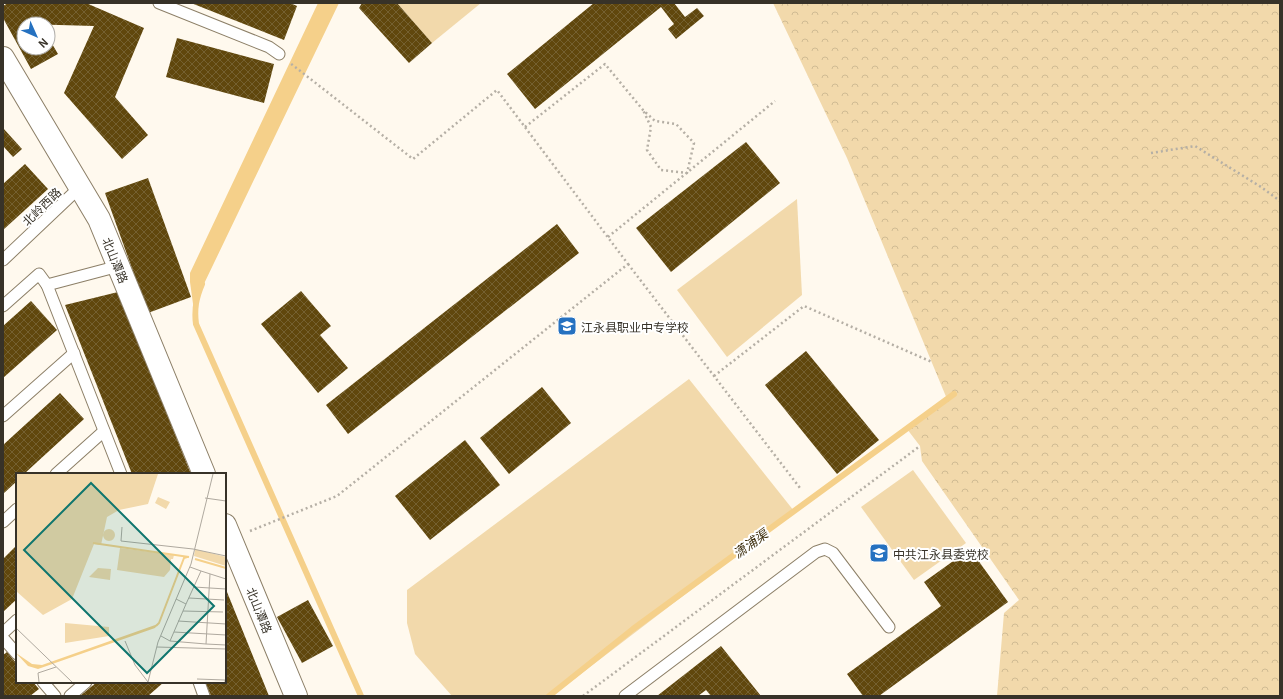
<svg xmlns="http://www.w3.org/2000/svg" width="1283" height="699" viewBox="0 0 1283 699" font-family="Georgia,'Noto Sans SC',serif">
  <defs>
    <pattern id="forest-crowns" width="20" height="18" patternUnits="userSpaceOnUse"><rect width="20" height="18" fill="#f2d9ab"/><path d="M2 6a3 3 0 1 1 6 0M12 15a3 3 0 1 1 6 0" fill="none" stroke="#d0bb93"/></pattern>
    <pattern id="building-cross-hatch" width="8" height="8" patternUnits="userSpaceOnUse"><rect width="8" height="8" fill="#60470d"/><path d="M0 0l8 8M0 8l8-8" fill="none" stroke="#746030"/></pattern>
  </defs>
  <rect width="100%" height="100%" fill="#fff9ee"/>
  <!-- forest -->
  <polygon fill="url(#forest-crowns)" points="773,3 1280,3 1280,696 997,696 1004,613 1019,600 922,461 920,446 907,429 947,399 847,158"/>
  <!-- garden -->
  <g fill="#f2d9ab">
    <polygon points="397,3 481,3 432,43"/>
    <polygon points="797,199 802,295 727,357 677,290"/>
    <polygon points="689,379 794,511 552,696 452,696 415,654 407,623 407,590"/>
    <polygon points="913,470 966,543 914,580 861,507"/>
  </g>
  <!-- water -->
  <polygon fill="#f5d08a" points="318,3 339,3 201,290 199,291 194,311 190,282 190,273"/>
  <g fill="none" stroke-linecap="round" stroke-linejoin="round">
    <!-- stream -->
    <g stroke="#f5d08a" stroke-width="6">
      <path d="M 202,284 C 196,298 194,309 196,324 L 361,696"/>
      <polyline points="549,696 633,629 954,394"/>
    </g>
  </g>
  <!-- building -->
  <g fill="url(#building-cross-hatch)">
    <polygon points="8,3 86,3 144,28 115,97 148,135 122,159 64,93 94,26 24,24 24,48 48,48 48,37 58,54 31,69 3,18 3,6"/>
    <polygon points="191,3 290,3 297,6 284,40"/>
    <polygon points="362,3 397,3 432,43 409,63 359,8"/>
    <polygon points="594,3 674,3 685,17 697,8 704,16 676,39 668,29 674,24 661,7 535,109 507,74"/>
    <polygon points="177,38 274,64 264,103 166,77"/>
    <polygon points="3,128 22,149 13,157 3,146"/>
    <polygon points="746,142 780,183 671,272 636,228"/>
    <polygon points="25,164 48,189 3,230 3,184"/>
    <polygon points="148,178 191,297 148,313 105,193"/>
    <polygon points="557,224 579,253 348,434 326,405"/>
    <polygon points="301,291 331,326 320,335 348,368 318,393 261,324"/>
    <polygon points="118,292 191,474 132,474 65,305"/>
    <polygon points="31,301 57,330 3,378 3,326"/>
    <polygon points="806,351 879,440 837,474 765,385"/>
    <polygon points="542,387 571,423 509,474 480,438"/>
    <polygon points="60,393 84,419 24,474 17,474 17,481 3,494 3,445"/>
    <polygon points="465,440 500,485 430,540 395,496"/>
    <polygon points="17,545 17,599 3,612 3,559"/>
    <polygon points="970,549 1008,602 879,696 863,696 847,674 941,606 924,582"/>
    <polygon points="225,587 269,696 211,696 205,682 225,682"/>
    <polygon points="308,600 333,646 302,663 277,617"/>
    <polygon points="721,646 761,696 711,696 706,690 698,696 657,696"/>
    <polygon points="7,652 17,664 17,682 33,682 39,689 30,696 3,696 3,655"/>
    <polygon points="97,682 164,682 148,696 80,696"/>
  </g>
  <g fill="none" stroke-linecap="round" stroke-linejoin="round">
    <defs>
      <g id="lane">
        <polyline points="159,3 269,47 279,54"/>
        <polyline points="3,260 80,187"/>
        <polyline points="119,266 47,285 121,474"/>
        <polyline points="3,306 39,274 47,285"/>
        <polyline points="3,416 74,353"/>
        <polyline points="56,474 104,431"/>
        <polyline points="3,522 17,509"/>
        <polyline points="3,633 17,620"/>
        <polyline points="3,638 17,654"/>
        <polyline points="43,682 55,696"/>
        <polyline points="199,682 204,696"/>
        <polyline points="70,696 86,682"/>
        <polyline points="625,696 816,552 825,549 833,553 889,627"/>
      </g>
      <g id="secondary">
        <polyline points="3,58 99,219 204,474"/>
        <polyline points="225,525 296,696"/>
      </g>
    </defs>
    <!-- lane casing -->
    <use href="#lane" stroke="#8c7f67" stroke-width="13"/>
    <!-- secondary casing -->
    <use href="#secondary" stroke="#8c7f67" stroke-width="24"/>
    <!-- path -->
    <g stroke="#b5afa5" stroke-width="2.5" stroke-dasharray="2 3" stroke-linecap="butt">
      <polyline points="525,127 605,64 643,110 655,121 676,124 694,143 687,173 661,170 647,150 651,127 643,110"/>
      <polyline points="1151,153 1195,146 1261,187 1280,201"/>
      <polyline points="608,237 775,101"/>
      <polyline points="628,264 800,488"/>
      <polyline points="714,376 804,306 932,362"/>
      <polyline points="250,531 337,496 628,264 497,90 413,159 290,63"/>
      <polyline points="583,696 920,446"/>
    </g>
    <!-- lane -->
    <use href="#lane" stroke="#fff" stroke-width="11"/>
    <!-- secondary -->
    <use href="#secondary" stroke="#fff" stroke-width="22"/>
  </g>
  <!-- icons -->
  <defs>
    <symbol id="school-square" viewBox="-11 -11 22 22"><rect x="-9" y="-9" width="18" height="18" rx="4" fill="#2571c0" stroke="#fff"/><path d="M0-5L7-2L0 1L-7-2ZM-4 1L0 2.5L4 1V4Q0 6-4 4Z" fill="#fff"/></symbol>
  </defs>
  <g fill-rule="evenodd">
    <use href="#school-square" x="556" y="315" width="22" height="22"/>
    <use href="#school-square" x="868" y="542" width="22" height="22"/>
  </g>
  <g text-anchor="middle" dominant-baseline="central" stroke-width="4" stroke-linejoin="round" paint-order="stroke">
    <!-- street labels -->
    <g font-size="12" fill="#373228" stroke="#fff">
      <text transform="translate(41 206) rotate(-44)">北岭西路</text>
      <text transform="translate(116 260) rotate(68)">北山潭路</text>
      <text transform="translate(260 610) rotate(68)">北山潭路</text>
    </g>
    <!-- poi labels -->
    <g font-size="12" fill="#373228" stroke="#fff" text-anchor="start">
      <text x="581" y="326">江永县职业中专学校</text>
      <text x="893" y="553">中共江永县委党校</text>
    </g>
    <!-- water labels -->
    <g font-size="13" font-style="italic" fill="#3f3010" stroke="#fff">
      <text transform="translate(750 543) rotate(-36)">潇浦渠</text>
    </g>
  </g>
  <!-- overview -->
  <g transform="translate(16 473)">
    <rect width="210" height="210" fill="#fff9ee"/>
    <path d="M 0,1 L 142,1 L 132,31 L 103,37 L 91,44 L 85,72 L 78,71 L 56,126 L 27,142 L 0,118 ZM 179,76 L 210,84 L 210,93 L 178,83 Z" fill="#f2d9ab"/>
    <path d="M 142,24 L 154,29 L 150,36 L 139,30 ZM87 62a6 6 0 1 1 12 0a6 6 0 1 1-12 0ZM 104,75 L 158,82 L 157,86 L 155,86 L 154,97 L 148,104 L 101,97 ZM 82,95 L 95,96 L 94,107 L 73,104 ZM 49,150 L 93,154 L 93,163 L 49,170 Z" fill="#f2d9ab"/>
    <path d="M 142,151 L 139,155 L 22,196 L 12,193 L 0,180 L 16,191 L 26,192 Z" fill="#f5d08a"/>
    <path fill="none" stroke="#f5d08a" stroke-width="2" d="M 77,70 L 173,84M 179,86 L 210,95M 140,153 L 143,150 L 168,85 L 171,84"/>
    <path fill="none" stroke="#afa99f" stroke-width="1" d="M 189,25 L 210,28M 106,54 L 105,68 L 177,76M 177,76 L 210,83M 185,98 L 210,106M 178,114 L 210,116M 173,125 L 208,127M 170,131 L 185,98 L 174,94M 167,138 L 207,139M 162,148 L 210,151M 0,155 L 56,209M 158,159 L 210,162M 145,163 L 154,168 L 170,131 L 160,126M 109,168 L 119,192 L 132,209M 154,168 L 190,171 L 194,101M 190,171 L 210,172M 141,174 L 210,176M 181,206 L 209,207 L 209,209M 23,209 L 22,200 L 40,194M 132,209 L 142,169 L 175,91 L 197,1"/>
    <path fill="#0f766e" fill-opacity="0.15" stroke="#0f766e" stroke-width="2" d="M 75,10 L 198,133 L 131,200 L 8,77 Z"/>
    <rect width="210" height="210" fill="none" stroke="#373228" stroke-width="2"/>
  </g>
  <!-- border -->
  <rect width="1283" height="699" fill="none" stroke="#373228" stroke-width="8"/>
  <!-- north arrow -->
  <g transform="translate(36 36) rotate(135)"><circle r="19" fill="#ffffff" stroke="#afada9"/>
  <path d="M0-3L7 15L0 10L-7 15Z" fill="#2571c0"/>
  <text y="-6" font-size="11" font-weight="bold" text-anchor="middle" fill="#373228">N</text>
  </g>
</svg>
